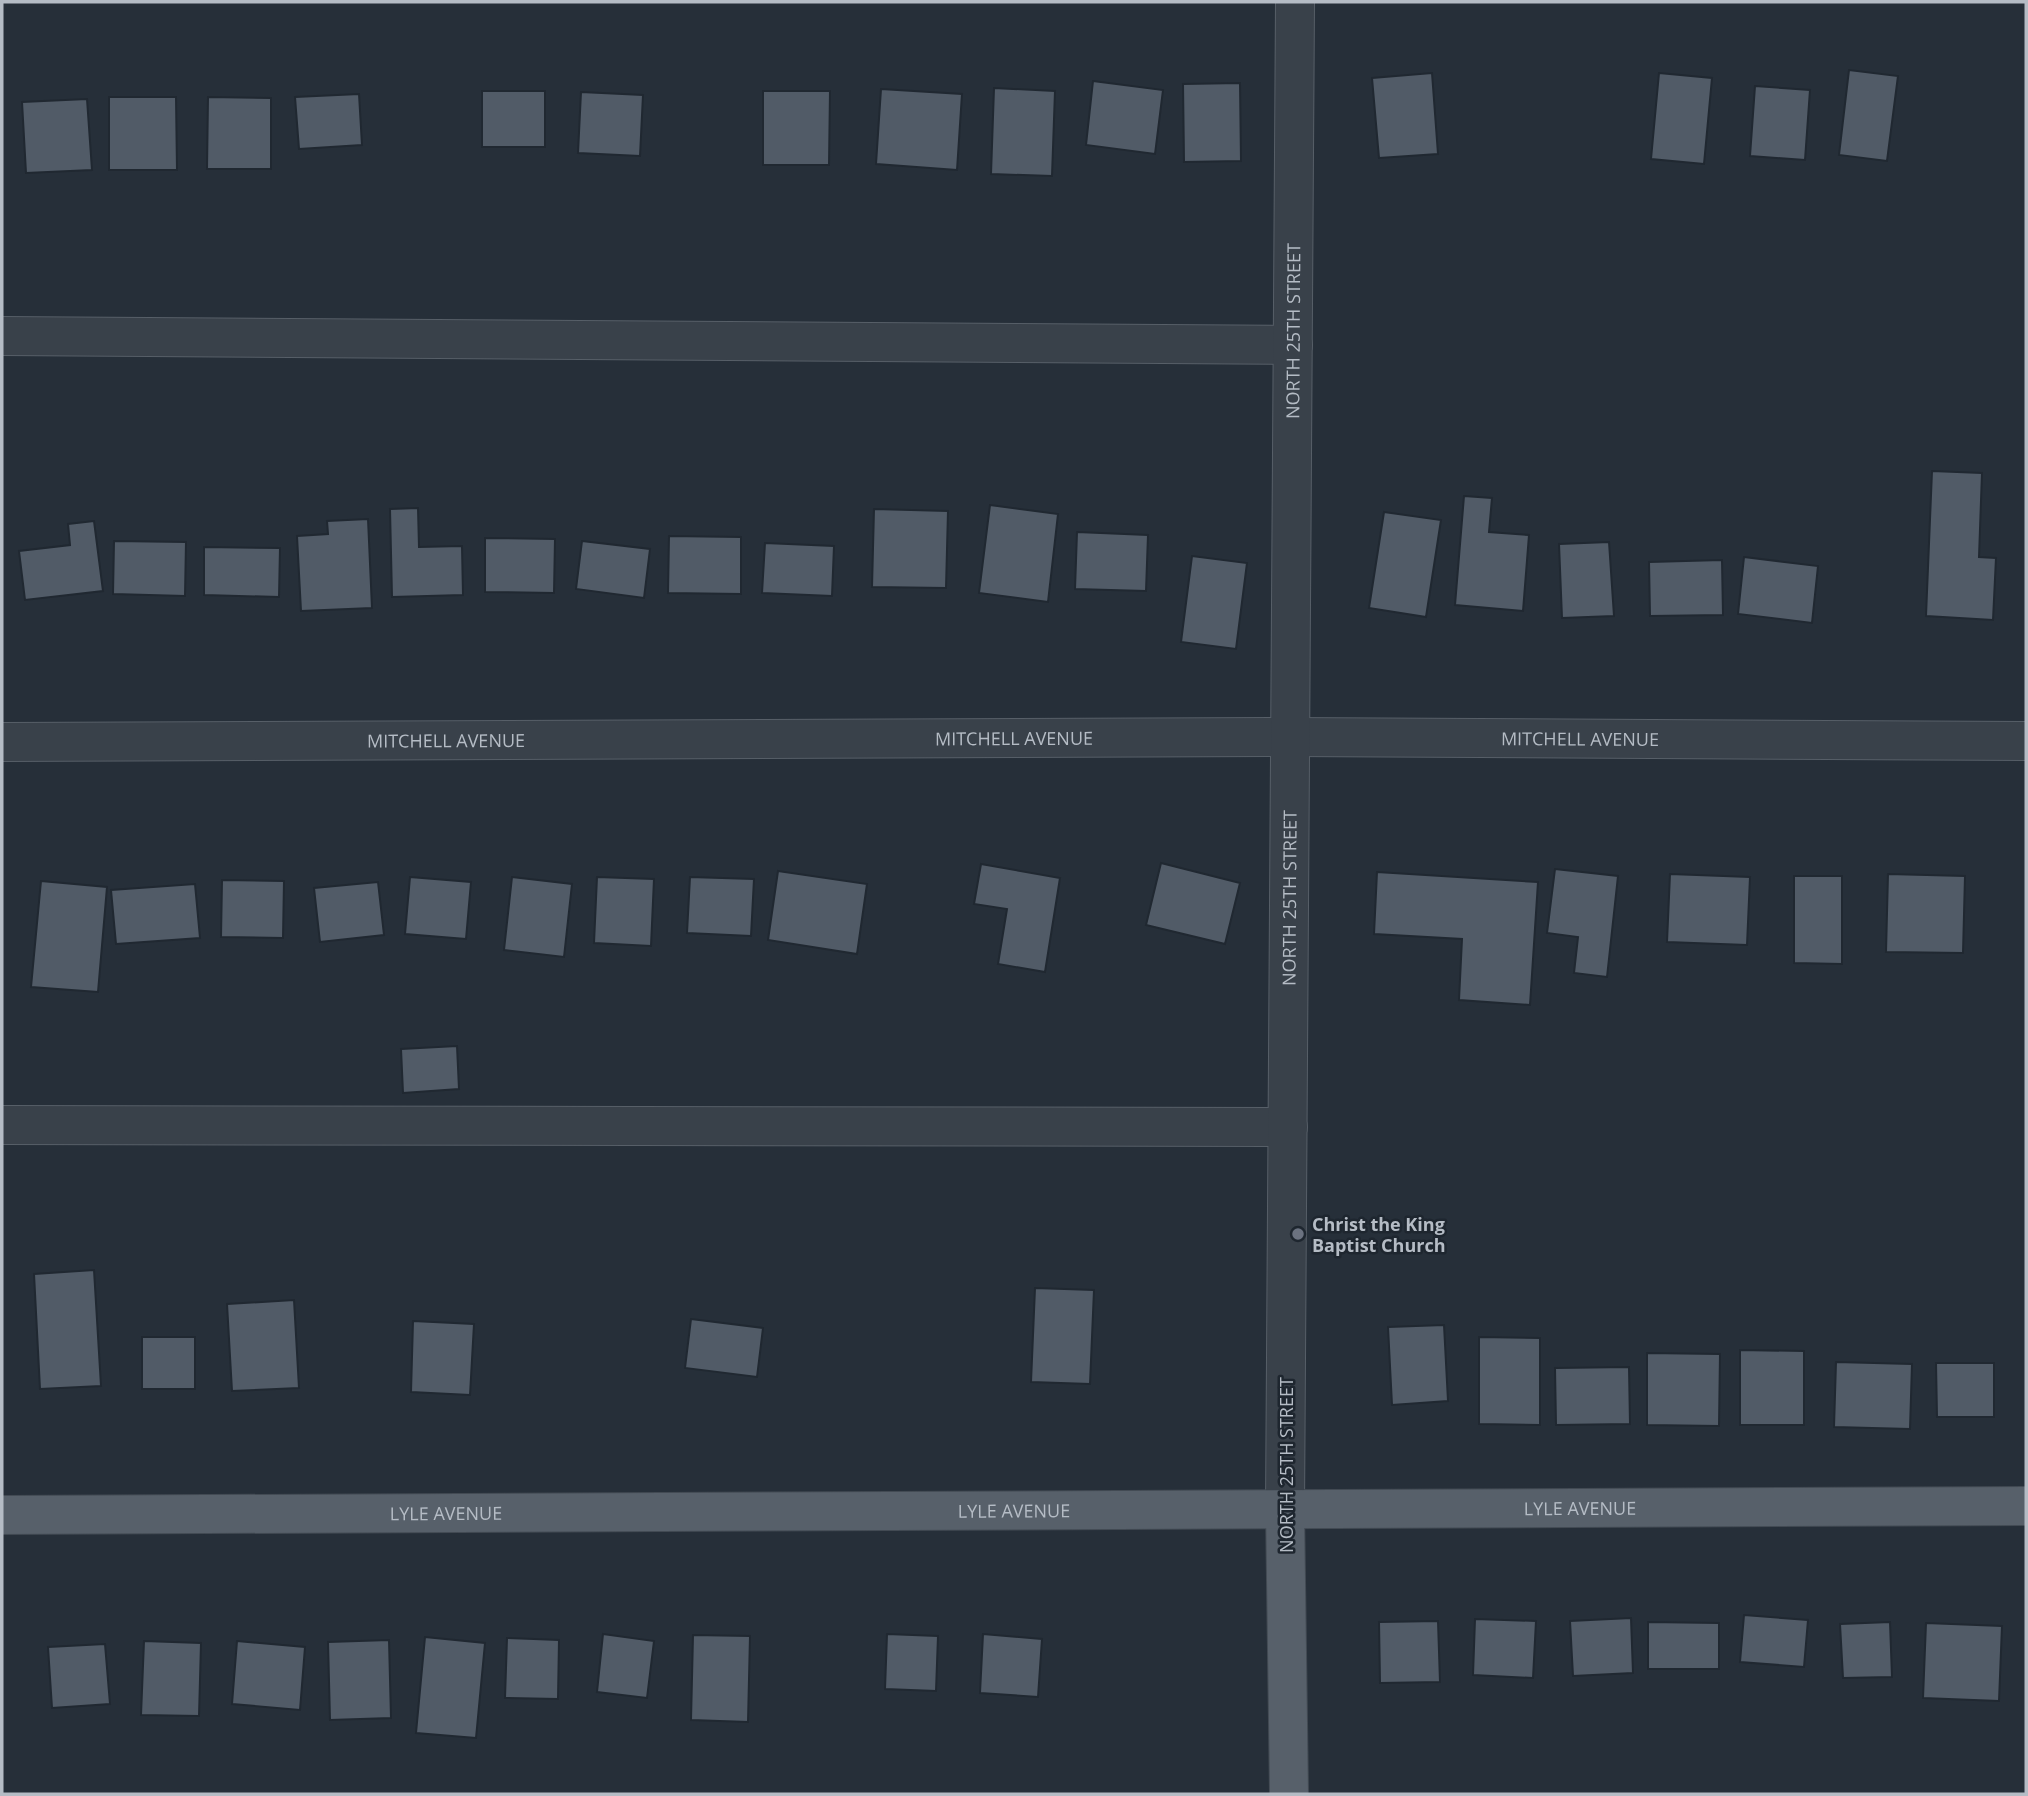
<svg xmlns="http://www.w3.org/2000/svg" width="2028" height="1796" viewBox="0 0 2028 1796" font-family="'Open Sans',sans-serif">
  <rect width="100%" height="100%" fill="#262f39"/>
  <!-- building -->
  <g fill="#515b67" stroke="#202831" stroke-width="2">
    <polygon points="1849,70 1898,76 1887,161 1839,155"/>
    <polygon points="1432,73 1438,154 1379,158 1372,78"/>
    <polygon points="1659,73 1712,78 1704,164 1651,159"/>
    <polygon points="1093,81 1163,90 1155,154 1086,145"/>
    <polygon points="1240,83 1241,161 1184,162 1183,84"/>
    <polygon points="1755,86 1810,90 1805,160 1750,156"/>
    <polygon points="994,88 1055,91 1052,176 991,174"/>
    <polygon points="881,89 962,94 957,170 876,164"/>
    <rect x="482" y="91" width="63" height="56"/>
    <polygon points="763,91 830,91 829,165 763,165"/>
    <polygon points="581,92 643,95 640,156 578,153"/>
    <polygon points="359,94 362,145 299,149 295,97"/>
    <polygon points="109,97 176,97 177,170 109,170"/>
    <polygon points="208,97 271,98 271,169 207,169"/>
    <polygon points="87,99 92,170 26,173 22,102"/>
    <polygon points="1932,471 1982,473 1979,557 1996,558 1993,620 1926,616"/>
    <polygon points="1464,496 1492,498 1489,532 1529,535 1523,611 1455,605"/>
    <polygon points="990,505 1058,514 1048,602 979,593"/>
    <polygon points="418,508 419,547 462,546 463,595 392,597 390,509"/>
    <polygon points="874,509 948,511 946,588 872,587"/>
    <polygon points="1384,512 1441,520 1426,617 1369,608"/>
    <polygon points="368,519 372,608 301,611 297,536 328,534 327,521"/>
    <polygon points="94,521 103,591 25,600 19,551 70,545 68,524"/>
    <polygon points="1077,532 1148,535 1146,591 1075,589"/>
    <polygon points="669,536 741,537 741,594 668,593"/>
    <polygon points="485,538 555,539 554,593 485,592"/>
    <polygon points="114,541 186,542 185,596 113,594"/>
    <polygon points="582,541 650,549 644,598 576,589"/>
    <polygon points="1609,542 1614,616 1562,618 1559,544"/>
    <polygon points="765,543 834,546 832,596 762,593"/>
    <polygon points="204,547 280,548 279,597 204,595"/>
    <polygon points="1192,556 1247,563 1236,649 1181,642"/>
    <polygon points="1744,557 1818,566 1812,623 1738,614"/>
    <polygon points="1722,560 1723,615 1650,616 1649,562"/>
    <polygon points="1161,863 1240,883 1225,944 1146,925"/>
    <polygon points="981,864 1060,878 1045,972 998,964 1007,909 974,904"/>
    <polygon points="1555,869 1618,876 1607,977 1574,973 1578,937 1547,933"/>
    <polygon points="778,871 867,884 857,954 768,940"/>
    <polygon points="1377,872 1538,882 1530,1005 1459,1000 1462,939 1374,934"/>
    <polygon points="1670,874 1750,877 1747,945 1667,942"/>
    <polygon points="1888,874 1965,876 1963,953 1886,952"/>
    <polygon points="1794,876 1842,876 1842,964 1794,963"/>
    <polygon points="410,877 471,882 466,939 405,934"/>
    <polygon points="512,877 572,884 564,957 504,950"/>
    <polygon points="597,877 654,879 651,946 594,943"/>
    <polygon points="690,877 754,879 751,936 687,933"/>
    <polygon points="222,880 284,881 283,938 221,937"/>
    <polygon points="41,881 107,887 98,992 31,987"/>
    <polygon points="378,882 384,935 320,942 314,888"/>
    <polygon points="195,884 200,938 116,944 111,890"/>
    <polygon points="457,1046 459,1089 403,1093 401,1049"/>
    <polygon points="94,1270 101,1386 40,1389 34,1274"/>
    <polygon points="1035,1288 1094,1290 1090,1384 1031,1382"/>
    <polygon points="294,1300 299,1388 232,1391 227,1304"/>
    <polygon points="691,1319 763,1328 757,1377 685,1368"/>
    <polygon points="413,1321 474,1324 470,1395 411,1392"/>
    <polygon points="1444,1325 1448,1401 1392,1405 1388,1327"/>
    <rect x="142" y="1337" width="53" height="52"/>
    <polygon points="1479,1337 1540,1338 1540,1425 1479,1424"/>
    <polygon points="1740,1350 1804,1351 1804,1425 1740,1425"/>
    <polygon points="1647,1353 1720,1354 1719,1426 1647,1425"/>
    <polygon points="1836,1362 1912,1364 1910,1429 1834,1427"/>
    <polygon points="1936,1363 1994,1363 1994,1417 1937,1417"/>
    <polygon points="1629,1367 1630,1424 1556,1425 1555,1368"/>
    <polygon points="1744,1615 1808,1620 1804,1667 1740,1662"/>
    <polygon points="1631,1618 1633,1673 1573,1676 1570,1621"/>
    <polygon points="1475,1619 1536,1621 1533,1678 1473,1675"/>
    <polygon points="1438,1621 1440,1682 1380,1683 1379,1622"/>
    <polygon points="1648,1622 1719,1623 1719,1669 1648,1669"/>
    <polygon points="1890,1622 1892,1677 1843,1678 1840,1624"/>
    <polygon points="1926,1623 2002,1626 1999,1701 1923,1698"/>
    <polygon points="603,1634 654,1641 647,1698 597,1692"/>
    <polygon points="887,1634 938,1636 936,1691 885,1689"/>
    <polygon points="983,1634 1042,1639 1038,1697 980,1693"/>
    <polygon points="693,1635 750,1636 748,1722 691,1720"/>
    <polygon points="425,1637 485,1643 476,1738 416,1733"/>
    <polygon points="507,1638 559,1640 558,1699 505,1698"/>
    <polygon points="389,1640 391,1718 330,1720 328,1642"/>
    <polygon points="144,1641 201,1643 199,1716 141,1715"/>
    <polygon points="237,1641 305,1647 300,1710 232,1704"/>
    <polygon points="105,1644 110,1704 52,1708 48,1647"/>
  </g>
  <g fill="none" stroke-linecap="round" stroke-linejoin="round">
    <defs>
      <g id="minor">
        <polyline points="2,336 1293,345"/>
        <path id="s1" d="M 2,742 L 1290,737 L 2026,741"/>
        <polyline points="2,1125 1288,1127"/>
        <path id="s2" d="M 1285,1509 L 1295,2"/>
      </g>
      <g id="major">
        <polyline points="1285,1509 1289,1794"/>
        <path id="s3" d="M 2,1515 L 2026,1506"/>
      </g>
    </defs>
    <!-- minor casing -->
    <use href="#minor" stroke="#575f68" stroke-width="40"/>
    <!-- major casing -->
    <use href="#major" stroke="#424a53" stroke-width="40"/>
    <!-- minor -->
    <use href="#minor" stroke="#39414a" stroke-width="38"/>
    <!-- major -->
    <use href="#major" stroke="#57606a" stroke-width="38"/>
  </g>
  <!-- markers -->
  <circle fill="#6b7280" stroke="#1e262f" stroke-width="2.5" cx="1298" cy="1234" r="7"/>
  <g text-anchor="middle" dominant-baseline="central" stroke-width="5" stroke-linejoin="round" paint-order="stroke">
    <!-- street labels -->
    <g font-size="18" fill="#b5bcc5" stroke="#1e262f">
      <text stroke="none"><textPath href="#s2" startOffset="1178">NORTH 25TH STREET</textPath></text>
      <text stroke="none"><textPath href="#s1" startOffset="1012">MITCHELL AVENUE</textPath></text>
      <text stroke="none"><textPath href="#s1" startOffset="1578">MITCHELL AVENUE</textPath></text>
      <text stroke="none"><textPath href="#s1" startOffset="444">MITCHELL AVENUE</textPath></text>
      <text stroke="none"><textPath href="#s2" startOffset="611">NORTH 25TH STREET</textPath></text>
      <text transform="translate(1286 1465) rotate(-90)">NORTH 25TH STREET</text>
      <text stroke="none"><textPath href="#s3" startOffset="1578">LYLE AVENUE</textPath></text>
      <text stroke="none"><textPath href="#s3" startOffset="1012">LYLE AVENUE</textPath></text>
      <text stroke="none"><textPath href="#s3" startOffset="444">LYLE AVENUE</textPath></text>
    </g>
    <!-- poi labels -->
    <g font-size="18" font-weight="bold" fill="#b5bcc5" stroke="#1e262f" text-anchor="start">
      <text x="1312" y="1224">Christ the King<tspan x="1312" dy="21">Baptist Church</tspan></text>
    </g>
  </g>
  <!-- border -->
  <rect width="2028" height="1796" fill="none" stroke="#b5bcc5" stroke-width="7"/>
</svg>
